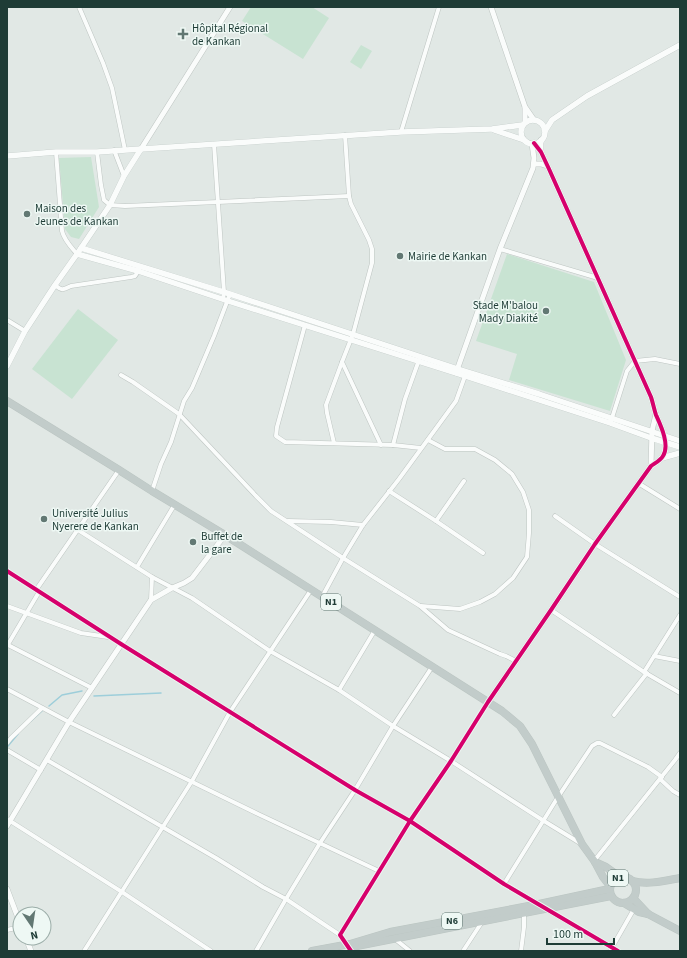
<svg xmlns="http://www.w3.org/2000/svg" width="687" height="958" viewBox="0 0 687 958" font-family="'Source Sans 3',sans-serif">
  <rect width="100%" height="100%" fill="#e1e8e5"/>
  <!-- green -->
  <g fill="#c8e3d2">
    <polygon points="251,7 312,7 329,18 303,59 242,21"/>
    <polygon points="361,45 372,51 361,69 350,62"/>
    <polygon points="91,157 99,207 79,239 71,237 65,229 59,158"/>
    <polygon points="507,254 594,282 626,360 610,411 509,380 517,354 476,341"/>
    <polygon points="78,309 118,340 72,399 32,369"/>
  </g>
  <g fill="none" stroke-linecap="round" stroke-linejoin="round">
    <!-- stream -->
    <g stroke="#9dceda" stroke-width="1.5">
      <polyline points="94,696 161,693"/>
      <polyline points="49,706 62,695 82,691"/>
      <polyline points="31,721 43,710"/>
      <polyline points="8,746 18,734"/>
    </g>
    <defs>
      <g id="minor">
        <polyline points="79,7 103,63 112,88 125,150"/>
        <polyline points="401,132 439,7"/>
        <polyline points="214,144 224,292 223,299"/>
        <polyline points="114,150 124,176"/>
        <path d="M 56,152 L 62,231 C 64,240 71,247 77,254"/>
        <polyline points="97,152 101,185 104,200 110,205 125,206 218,202 349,196"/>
        <polyline points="500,249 598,278"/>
        <path d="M 55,285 C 62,291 63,290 71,286 L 131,277 L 135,276 L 139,270"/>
        <polyline points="7,320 25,331"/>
        <polyline points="305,325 277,427 276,436 285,442 393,445 421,448"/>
        <polyline points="342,362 381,445"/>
        <polyline points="121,375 133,382 179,414 256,496 271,511 343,558 420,606 448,630 500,654 506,656 516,661"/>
        <polyline points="611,421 627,371 635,361 655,359 680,364"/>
        <polyline points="334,443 327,413 326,405 342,362 353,334 372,263 372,249 369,240 351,204 349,196 345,135"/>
        <polyline points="393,445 405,399 419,360"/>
        <polyline points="638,483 680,509"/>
        <polyline points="152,491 161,464 171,442 184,401 192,388 214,336 230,294"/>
        <polyline points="389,491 436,521 483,553"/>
        <polyline points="555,516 595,544 680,597"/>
        <polyline points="288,521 331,522 363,525"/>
        <polyline points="436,521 464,481"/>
        <polyline points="78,530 152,577 192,598 270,651 339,690 393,726 451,761 544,821 580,843"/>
        <polyline points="137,567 175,504"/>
        <polyline points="7,571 121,644 355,790 410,821 504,884 539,904"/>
        <polyline points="36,590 119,470"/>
        <polyline points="322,597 343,558 363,525 399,479 456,401 465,376"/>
        <polyline points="151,600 152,577"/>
        <polyline points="7,606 81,633 108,637"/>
        <polyline points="421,606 460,609 480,602 495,594 513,578 527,557 529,533 529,510 523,492 512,474 495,460 475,449 445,449 428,440"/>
        <polyline points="551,610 644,672 680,693"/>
        <polyline points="8,645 92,688"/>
        <polyline points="7,646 39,592"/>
        <polyline points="654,656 680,661"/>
        <polyline points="644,672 680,615"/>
        <polyline points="7,689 69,722 258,814 379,871"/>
        <polyline points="339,690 375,630"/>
        <polyline points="614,715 647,673"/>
        <polyline points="7,743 11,738 42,708"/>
        <polyline points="7,750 41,770"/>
        <polyline points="47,760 216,858 263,887 286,899 340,935"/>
        <polyline points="660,779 673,791 680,795"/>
        <polyline points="7,819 122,892 211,951"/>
        <polyline points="594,861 675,760 680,753"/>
        <polyline points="504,884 558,797 592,746 597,743 600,743 648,767 662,777"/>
        <polyline points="546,909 618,951"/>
        <polyline points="7,930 20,927"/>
        <polyline points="395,939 410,951"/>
        <polyline points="84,951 192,781 230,712 311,590"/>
        <polyline points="256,951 286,899 320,843 355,790 393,726 432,667"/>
        <polyline points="351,951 340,935 410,821 451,761 488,702"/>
        <polyline points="463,951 482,922"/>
        <polyline points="521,951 524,927 524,914"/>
        <polyline points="610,951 634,909"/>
      </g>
      <g id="tertiary">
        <polyline points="491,7 525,107 534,120"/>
        <polyline points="525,108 525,122"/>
        <polyline points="141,149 230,7"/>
        <polyline points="541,152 541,140"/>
        <polyline points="534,164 541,164 547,166"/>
        <polyline points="456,373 500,249 533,168 534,158 532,144"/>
        <polyline points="651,466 652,431 656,414"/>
        <path d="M 488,702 L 551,610 L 595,544 L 651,466 C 655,463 660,461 663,456 C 670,445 661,426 656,415 C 654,409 653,403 651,397 L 549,169 L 541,152 L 534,143"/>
        <polyline points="7,826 69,722 151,600 172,588 184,583 192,578 225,535"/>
        <polyline points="7,889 20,923"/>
        <polyline points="26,938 31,951"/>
      </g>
      <g id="secondary">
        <circle cx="533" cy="132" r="12"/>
        <polyline points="494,130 524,140"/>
        <polyline points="545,131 552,120 587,96 680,45"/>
        <polyline points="7,156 56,152 97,152 141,149 401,132 492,129 522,125"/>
        <polyline points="81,248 230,294 458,369 539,394 680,441"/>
        <polyline points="77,254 138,271 228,301 465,376 610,423 651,438 680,447"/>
        <polyline points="7,366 25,331 55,285 77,254 110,205 124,176 141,149"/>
        <polyline points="662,458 680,453"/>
      </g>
      <g id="trunk">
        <polyline points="7,401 119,470 152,491 225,535 502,711 520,726 532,744 582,844 595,862 603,877 610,886"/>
        <polyline points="595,862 606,867 620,877"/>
        <circle cx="623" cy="890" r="13"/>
        <path d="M 632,881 C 648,885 664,881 680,878"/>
        <polyline points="633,898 648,914 680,931"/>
        <polyline points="624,903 639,912 648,914"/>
        <polyline points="352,947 611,896"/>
        <polyline points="312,951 350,944 390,932 539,904 609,889"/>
      </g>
    </defs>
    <!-- minor casing -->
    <use href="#minor" stroke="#bec5c2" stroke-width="5"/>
    <!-- tertiary casing -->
    <use href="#tertiary" stroke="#bec5c2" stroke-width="6"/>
    <!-- secondary casing -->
    <use href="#secondary" stroke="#bdc6c3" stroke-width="6"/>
    <!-- trunk casing -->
    <use href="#trunk" stroke="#bbc5c2" stroke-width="8"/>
    <!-- minor -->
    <use href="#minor" stroke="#fafcfb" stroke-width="4"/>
    <!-- tertiary -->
    <use href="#tertiary" stroke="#fafcfb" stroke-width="5"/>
    <!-- secondary -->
    <use href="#secondary" stroke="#fafcfb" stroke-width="5.5"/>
    <!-- trunk -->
    <use href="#trunk" stroke="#c2ccca" stroke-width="7"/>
    <defs>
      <g id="cycleway">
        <polyline points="7,571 121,644 355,790 410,821 504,884 618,951"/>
        <path d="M 351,951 L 340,935 L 410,821 L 451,761 L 488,702 L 551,610 L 595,544 L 651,466 C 655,463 660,461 663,456 C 670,445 661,426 656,415 C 654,409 653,403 651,397 L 549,169 L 541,152 L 534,143"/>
      </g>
    </defs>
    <!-- cycleway casing -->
    <use href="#cycleway" stroke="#eef8f4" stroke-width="6"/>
    <!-- cycleway -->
    <use href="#cycleway" stroke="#d6006c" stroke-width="4"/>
  </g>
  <!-- markers -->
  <g fill="#627873" stroke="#eef8f4" stroke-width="1.5">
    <path d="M181 28h4v4h4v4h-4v4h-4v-4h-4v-4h4z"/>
    <circle cx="27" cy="214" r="4"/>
    <circle cx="400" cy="256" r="4"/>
    <circle cx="546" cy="311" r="4"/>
    <circle cx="44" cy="519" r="4"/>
    <circle cx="193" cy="542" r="4"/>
  </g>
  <g text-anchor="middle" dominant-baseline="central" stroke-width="3" stroke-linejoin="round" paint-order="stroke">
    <!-- shield labels -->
    <g fill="#eef8f4" stroke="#5c746f" stroke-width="1">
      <rect x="321" y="594" width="20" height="16" rx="3"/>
      <rect x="608" y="870" width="20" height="16" rx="3"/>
      <rect x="442" y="913" width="20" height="16" rx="3"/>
    </g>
    <g font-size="10" font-weight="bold" fill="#1e3c36">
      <text x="331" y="602">N1</text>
      <text x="618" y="878">N1</text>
      <text x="452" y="921">N6</text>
    </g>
    <!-- poi labels -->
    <g font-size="11" fill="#1e3c36" stroke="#eef8f4" text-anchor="start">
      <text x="192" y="28">Hôpital Régional<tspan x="192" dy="13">de Kankan</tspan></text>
      <text x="35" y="208">Maison des<tspan x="35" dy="13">Jeunes de Kankan</tspan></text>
      <text x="408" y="256">Mairie de Kankan</text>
      <text x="538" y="305" text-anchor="end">Stade M'balou<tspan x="538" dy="13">Mady Diakité</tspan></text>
      <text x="52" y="513">Université Julius<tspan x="52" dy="13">Nyerere de Kankan</tspan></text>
      <text x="201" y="536">Buffet de<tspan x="201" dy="13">la gare</tspan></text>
    </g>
  </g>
  <!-- border -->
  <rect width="687" height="958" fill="none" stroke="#1e3c36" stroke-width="16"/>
  <!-- north arrow -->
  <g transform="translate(32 926) rotate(167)"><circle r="19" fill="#eef8f4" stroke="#9bada8"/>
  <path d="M0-3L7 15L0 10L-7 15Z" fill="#627873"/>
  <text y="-6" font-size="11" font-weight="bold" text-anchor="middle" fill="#1e3c36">N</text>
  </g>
  <!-- scale -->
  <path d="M547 938v6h67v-6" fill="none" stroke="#1e3c36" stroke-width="2"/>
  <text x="553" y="938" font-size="12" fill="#1e3c36" stroke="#eef8f4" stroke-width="3" paint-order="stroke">100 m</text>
</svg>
